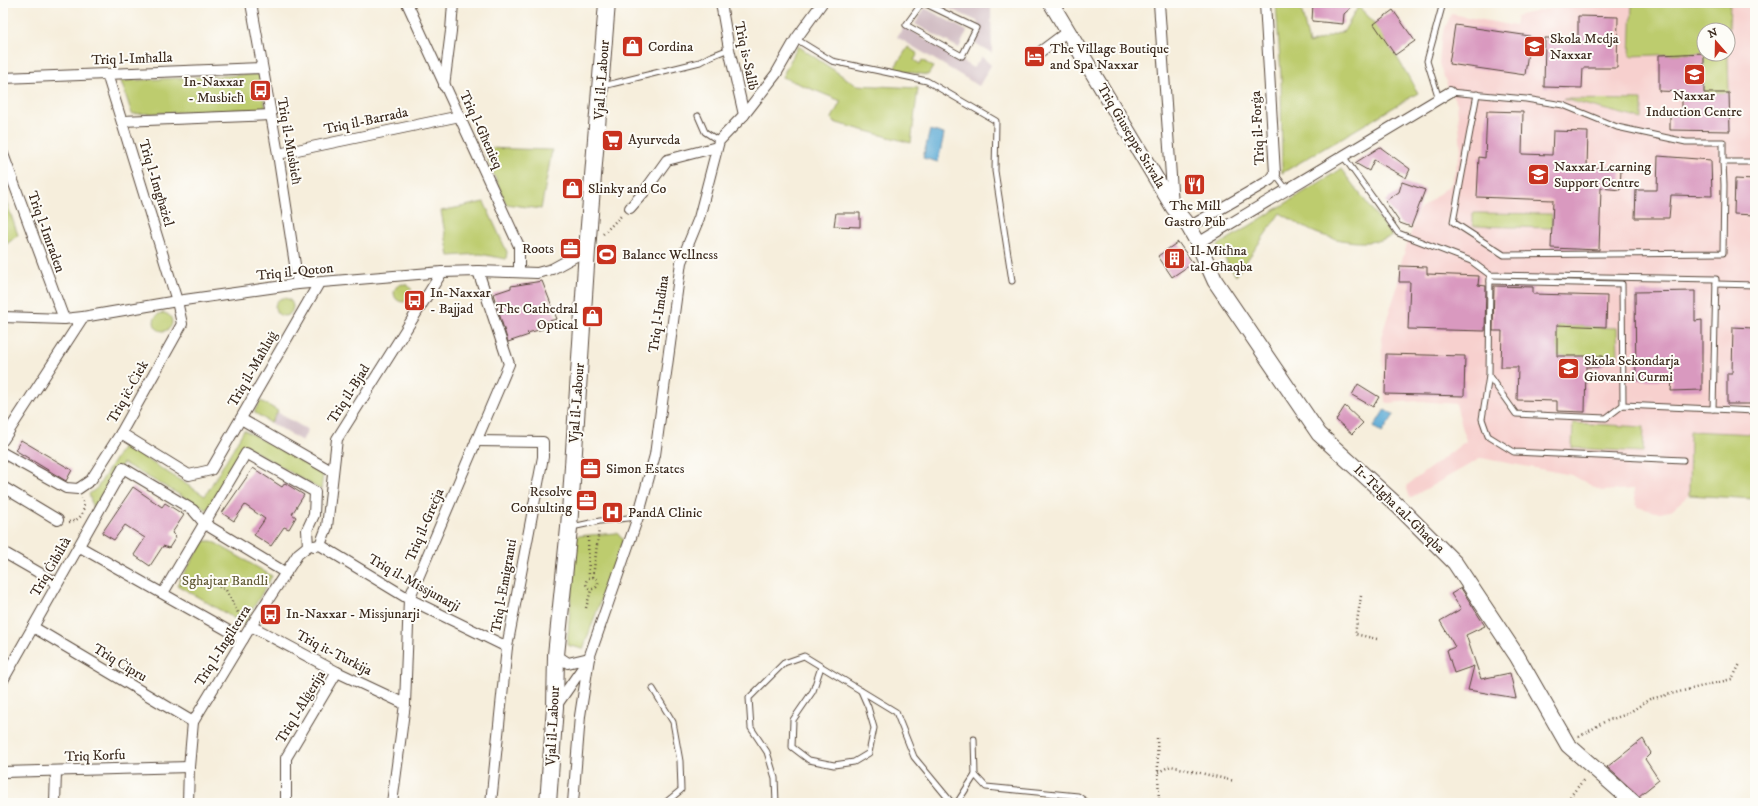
<svg xmlns="http://www.w3.org/2000/svg" width="1758" height="806" viewBox="0 0 1758 806" font-family="'IM FELL DW Pica',serif">
  <rect width="100%" height="100%" fill="#fdfcf7"/>
  <filter id="ink" filterUnits="userSpaceOnUse"><feTurbulence type="fractalNoise" baseFrequency=".025" numOctaves="2"/><feDisplacementMap in="SourceGraphic" scale="8" xChannelSelector="R" yChannelSelector="G"/><feConvolveMatrix kernelMatrix="1 2 1 2 8 2 1 2 1" color-interpolation-filters="sRGB"/></filter>
  <filter id="wash" filterUnits="userSpaceOnUse"><feTurbulence type="fractalNoise" baseFrequency=".012" numOctaves="4" result="noise"/><feDisplacementMap in="SourceGraphic" scale="16" xChannelSelector="R" yChannelSelector="G"/><feGaussianBlur stdDeviation="0.9" result="paint"/><feColorMatrix in="noise" values="0 0 0 0 0 0 0 0 0 0 0 0 0 0 0 0 0 1.4 0 .05"/><feComposite in="paint" operator="in"/></filter>
  <g filter="url(#wash)">
    <rect width="100%" height="100%" fill="#f6eedc"/>
    <!-- built -->
    <path fill="#f7d0ce" fill-rule="evenodd" d="M 1571,3 L 1755,3 L 1755,499 L 1689,495 L 1670,511 L 1660,513 L 1637,507 L 1633,489 L 1601,491 L 1572,475 L 1481,458 L 1410,498 L 1406,486 L 1466,441 L 1456,404 L 1421,401 L 1385,403 L 1381,337 L 1399,282 L 1400,266 L 1418,211 L 1451,184 L 1461,150 L 1457,103 L 1450,92 L 1439,64 L 1441,38 L 1451,14 L 1515,26 L 1517,16 ZM 1704,30 L 1728,30 L 1728,54 L 1704,54 Z"/>
    <!-- industrial -->
    <g fill="#d2bec4">
      <polygon points="937,3 981,3 991,7 992,53 975,43 980,32 977,21"/>
      <polygon points="925,8 967,31 959,48 915,24"/>
      <polygon points="904,26 973,68 982,57 991,65 979,86 897,37"/>
      <polygon points="277,412 308,430 302,441 271,423"/>
    </g>
    <!-- green -->
    <g fill="#bdcc6e" stroke="#7c7b46" fill-rule="evenodd">
      <path d="M 1276,3 L 1300,3 L 1309,44 L 1344,31 L 1358,7 C 1379,22 1404,70 1418,93 L 1282,173 L 1281,75 Z"/>
      <path d="M 1632,3 L 1730,3 L 1728,57 L 1729,93 L 1694,93 L 1704,53 L 1630,56 ZM 1704,30 L 1728,30 L 1728,54 L 1704,54 Z"/>
      <polygon points="798,46 856,85 918,88 911,143 833,122 832,118 841,101 782,77"/>
      <polygon points="908,47 918,54 914,60 920,64 922,60 933,67 928,75 893,70"/>
      <polygon points="259,74 266,109 132,114 121,81"/>
      <polygon points="1563,99 1642,100 1642,119"/>
      <polygon points="483,148 552,150 541,209 506,204"/>
      <path d="M 1341,169 L 1392,236 C 1372,246 1345,242 1325,236 C 1309,232 1295,221 1280,213 L 1236,276 L 1217,246 Z"/>
      <polygon points="3,192 18,235 3,247"/>
      <polygon points="484,202 507,252 506,259 480,254 449,256 441,211"/>
      <polygon points="1473,213 1552,214 1552,228 1473,226"/>
      <circle cx="403" cy="293" r="9"/>
      <circle cx="284" cy="307" r="9"/>
      <circle cx="163" cy="322" r="9"/>
      <polygon points="1557,325 1617,328 1618,357 1557,356"/>
      <polygon points="261,401 278,411 271,423 255,413 255,410"/>
      <polygon points="1573,423 1644,427 1643,452 1572,448"/>
      <polygon points="244,430 323,474 321,490 246,446 207,510 123,463 93,508 89,494 97,488 124,445 205,496"/>
      <polygon points="1690,431 1755,434 1755,499 1689,495"/>
      <polygon points="617,533 623,540 583,649 567,645 576,536"/>
      <polygon points="204,541 212,541 272,576 244,624 177,585"/>
    </g>
    <!-- water -->
    <g fill="#5caad5" stroke="#4c6a7a">
      <polygon points="930,130 944,134 938,162 923,158"/>
      <polygon points="1385,409 1394,415 1382,433 1374,427"/>
    </g>
    <g id="blocks">
      <!-- building -->
      <g fill="#d999bf">
        <polygon points="1313,3 1356,3 1344,14 1343,24 1312,21"/>
        <polygon points="1393,10 1415,41 1395,55 1374,24"/>
        <polygon points="1578,16 1618,17 1617,68 1583,68 1582,88 1544,87 1545,38 1578,38"/>
        <polygon points="1455,25 1530,36 1525,75 1449,64"/>
        <polygon points="1704,53 1704,93 1729,93 1730,131 1670,130 1670,115 1682,116 1682,92 1659,91 1659,55"/>
        <polygon points="1487,111 1523,112 1522,154 1552,155 1553,131 1588,132 1587,167 1621,169 1620,190 1601,188 1599,250 1551,248 1553,200 1477,197 1479,157 1485,158"/>
        <polygon points="1380,147 1410,169 1406,178 1374,160 1369,171 1355,163"/>
        <polygon points="1658,156 1711,160 1712,196 1671,195 1669,218 1635,218 1636,190 1657,190"/>
        <polygon points="1735,179 1755,180 1755,215 1734,214"/>
        <polygon points="1402,182 1425,190 1411,227 1400,223 1385,201 1399,192"/>
        <polygon points="836,213 860,213 860,227 834,226"/>
        <polygon points="1178,242 1193,263 1172,277 1158,256"/>
        <polygon points="1400,266 1427,267 1427,274 1479,276 1478,285 1486,286 1485,331 1408,329 1410,282 1399,282"/>
        <polygon points="542,281 557,319 541,323 543,329 527,333 529,335 508,342 493,294 511,288 511,286"/>
        <polygon points="1494,286 1533,287 1533,294 1607,296 1606,327 1557,325 1557,356 1603,356 1603,367 1586,367 1585,412 1557,411 1557,401 1517,400 1518,367 1501,367 1502,331 1493,331"/>
        <polygon points="1695,291 1695,321 1702,320 1702,390 1671,391 1672,380 1636,380 1635,292"/>
        <polygon points="1733,327 1753,328 1753,341 1755,341 1754,404 1727,404 1727,373 1732,373"/>
        <polygon points="1386,354 1465,356 1464,396 1385,394"/>
        <polygon points="1358,384 1379,397 1373,407 1352,395"/>
        <polygon points="1345,406 1363,423 1352,434 1336,420"/>
        <polygon points="21,440 72,470 66,481 15,450"/>
        <polygon points="253,468 282,487 285,483 304,495 292,514 296,517 289,529 284,527 271,546 254,535 265,519 245,505 234,521 222,513"/>
        <polygon points="133,487 162,507 165,503 184,515 172,533 176,537 169,548 163,546 150,566 134,555 145,538 125,525 114,540 102,533"/>
        <polygon points="1461,588 1485,626 1466,635 1481,679 1510,673 1516,698 1468,690 1474,666 1454,673 1447,650 1455,647 1440,621 1461,609 1451,594"/>
        <polygon points="1643,739 1651,753 1645,759 1659,780 1639,796 1607,767"/>
      </g>
    </g>
  </g>
  <g filter="url(#ink)">
    <use href="#blocks" fill-opacity="0" stroke="#57473a" stroke-width="1"/>
    <g fill="none" stroke-linecap="round" stroke-linejoin="round">
      <defs>
        <g id="lane">
          <polyline points="922,3 906,25 962,56 976,28 924,3"/>
          <polyline points="796,39 832,61 927,81 996,121 995,171 1012,281"/>
          <polyline points="603,86 700,62 709,57 729,49"/>
          <polyline points="1450,92 1526,99 1563,105 1617,127 1686,142 1723,142 1723,162 1755,162"/>
          <polyline points="1477,94 1453,222 1504,255 1723,253 1724,185 1723,162"/>
          <polyline points="1439,99 1427,61 1443,3"/>
          <polyline points="698,116 705,132 719,141"/>
          <polyline points="1343,156 1398,233 1471,261 1490,275 1716,279 1713,409 1623,405 1606,418 1516,414 1489,376"/>
          <polyline points="1275,174 1287,190"/>
          <polyline points="1490,275 1489,376 1482,419 1488,436 1514,452 1683,460"/>
          <polyline points="1490,281 1622,284 1623,405"/>
          <polyline points="1716,284 1755,285"/>
          <polyline points="1713,409 1755,411"/>
          <polyline points="572,527 600,521 638,517"/>
          <polyline points="821,667 813,691 793,720 792,747 809,760 834,765 854,762 869,753 874,728 868,707 861,691"/>
          <polyline points="653,689 673,722 680,761 681,790 665,803"/>
          <polyline points="975,775 986,787 1078,796 1088,803"/>
          <polyline points="776,803 775,778 767,752 751,728 749,698 784,663 804,656 896,712 914,757 952,803"/>
          <polyline points="957,803 975,775 974,739"/>
        </g>
        <g id="street">
          <polyline points="251,3 278,154 298,284"/>
          <polyline points="407,3 519,246 519,271"/>
          <polyline points="721,3 729,49 744,115"/>
          <polyline points="1159,3 1173,205"/>
          <polyline points="1036,55 1068,31"/>
          <polyline points="3,78 262,68"/>
          <polyline points="444,86 451,31 453,3"/>
          <polyline points="122,121 271,115"/>
          <polyline points="3,154 64,319"/>
          <polyline points="278,154 460,116"/>
          <polyline points="630,208 644,192 667,160 717,147"/>
          <polyline points="1189,227 1270,180 1275,174 1265,3"/>
          <polyline points="1198,243 1450,92"/>
          <polyline points="3,317 64,319 83,317 177,301 298,284 442,272 478,271 537,273 552,269 587,250"/>
          <polyline points="241,419 333,472"/>
          <polyline points="121,433 189,475 211,470 319,283"/>
          <polyline points="3,440 83,317"/>
          <polyline points="476,441 543,442 543,457 507,647 491,803"/>
          <polyline points="3,453 66,488 78,489 91,480 121,433 182,324 177,301 107,74"/>
          <polyline points="3,487 58,520"/>
          <polyline points="320,545 327,527 337,439 442,272"/>
          <polyline points="314,546 320,545 409,599 507,647"/>
          <polyline points="80,547 243,639"/>
          <polyline points="3,552 57,583"/>
          <polyline points="163,593 246,453 315,492 314,515 307,530 308,546"/>
          <polyline points="251,626 337,672 405,704"/>
          <polyline points="33,627 193,722"/>
          <polyline points="556,655 568,663 589,658"/>
          <polyline points="3,680 123,468 193,510 205,524 286,573"/>
          <polyline points="556,706 588,660"/>
          <polyline points="3,772 189,767"/>
          <polyline points="55,803 56,771"/>
          <polyline points="188,803 189,767 193,722 251,626 298,554 308,546"/>
          <polyline points="286,803 286,758 337,672"/>
          <polyline points="392,803 405,704 409,599 509,364 478,271"/>
          <polyline points="573,803 580,716 589,658 638,517 655,455 681,262 699,218 719,141 744,115 776,74 796,39 822,3"/>
        </g>
        <polyline id="secondary" points="1051,3 1173,207 1189,227 1198,243 1215,281 1319,434 1399,507 1455,563 1517,656 1568,745 1634,803"/>
        <polyline id="primary" points="548,803 555,707 556,655 569,528 587,250 607,3"/>
      </defs>
      <!-- lane casing -->
      <use href="#lane" stroke="#57473a" stroke-width="7"/>
      <!-- street casing -->
      <use href="#street" stroke="#57473a" stroke-width="12"/>
      <!-- secondary casing -->
      <use href="#secondary" stroke="#57473a" stroke-width="17"/>
      <!-- primary casing -->
      <use href="#primary" stroke="#57473a" stroke-width="18"/>
      <!-- path -->
      <g stroke="#57473a" stroke-width="2.5" stroke-dasharray="1 3" stroke-linecap="butt">
        <polyline points="603,234 622,215"/>
        <polyline points="3,472 5,472"/>
        <path d="M 69,522 C 82,520 86,511 82,498"/>
        <polyline points="588,537 589,577"/>
        <circle cx="592" cy="583" r="6"/>
        <polyline points="593,577 599,529"/>
        <polyline points="181,585 204,580 226,590 242,620"/>
        <polyline points="1361,596 1355,634 1377,639"/>
        <polyline points="586,608 591,590"/>
        <polyline points="1579,737 1604,722 1627,714 1650,699 1732,679 1740,664"/>
        <polyline points="1157,738 1159,803"/>
        <polyline points="1158,772 1171,766 1234,781"/>
        <polyline points="1565,803 1585,778"/>
      </g>
      <!-- lane -->
      <use href="#lane" stroke="#fff" stroke-width="5"/>
      <!-- street -->
      <use href="#street" stroke="#fff" stroke-width="10"/>
      <!-- secondary -->
      <use href="#secondary" stroke="#fff" stroke-width="15"/>
      <!-- primary -->
      <use href="#primary" stroke="#fff" stroke-width="16"/>
    </g>
  </g>
  <!-- icons -->
  <defs>
    <symbol id="shop-square" viewBox="-11 -11 22 22"><rect x="-9" y="-9" width="18" height="18" rx="4" fill="#c8321e" stroke="#fdfcf7"/><path d="M-5-2.5h2.3a2.7 3.5 0 0 1 5.4 0H5L5.5 6h-11ZM-1.5-2.5h3a1.5 2.3 0 0 0-3 0Z" fill="#fff"/></symbol>
    <symbol id="school-square" viewBox="-11 -11 22 22"><rect x="-9" y="-9" width="18" height="18" rx="4" fill="#c8321e" stroke="#fdfcf7"/><path d="M0-5L7-2L0 1L-7-2ZM-4 1L0 2.5L4 1V4Q0 6-4 4Z" fill="#fff"/></symbol>
    <symbol id="hotel-square" viewBox="-11 -11 22 22"><rect x="-9" y="-9" width="18" height="18" rx="4" fill="#c8321e" stroke="#fdfcf7"/><path d="M-6-4.5h1.5V1H6V5H4.5V3h-9V5H-6ZM-4 0a1.8 1.8 0 1 1 3.6 0ZM.5 0V-2.5h3Q6-2.5 6 0Z" fill="#fff"/></symbol>
    <symbol id="bus-square" viewBox="-11 -11 22 22"><rect x="-9" y="-9" width="18" height="18" rx="4" fill="#c8321e" stroke="#fdfcf7"/><path d="M-5-6H5V4H4V6H2V4H-2V6H-4V4H-5ZM-3.5-4V0h7V-4ZM-3.5 1.2v1.5H-2V1.2ZM2 1.2v1.5H3.5V1.2Z" fill="#fff"/></symbol>
    <symbol id="supermarket-square" viewBox="-11 -11 22 22"><rect x="-9" y="-9" width="18" height="18" rx="4" fill="#c8321e" stroke="#fdfcf7"/><path d="M-6-5.5h2.5l.6 2H6L4.5 2H-2.5L-4.4-4H-6ZM-1.5 3.2a1.3 1.3 0 1 0 .1 0ZM3 3.2a1.3 1.3 0 1 0 .1 0Z" fill="#fff"/></symbol>
    <symbol id="restaurant-square" viewBox="-11 -11 22 22"><rect x="-9" y="-9" width="18" height="18" rx="4" fill="#c8321e" stroke="#fdfcf7"/><path d="M-5-6h1v4h1v-4h1v4h1v-4h1v5L-1.5 .5V6h-2V.5L-5-1ZM5-6V6H3V1.5H1.5Q1.5-4 5-6Z" fill="#fff"/></symbol>
    <symbol id="office-square" viewBox="-11 -11 22 22"><rect x="-9" y="-9" width="18" height="18" rx="4" fill="#c8321e" stroke="#fdfcf7"/><path d="M-6-3h4V-5.5h4V-3h4V5H-6ZM-1-4.5V-3h2v-1.5ZM-6 0V1H6V0Z" fill="#fff"/></symbol>
    <symbol id="stadium-square" viewBox="-11 -11 22 22"><rect x="-9" y="-9" width="18" height="18" rx="4" fill="#c8321e" stroke="#fdfcf7"/><path d="M0-5a6.5 5 0 1 0 0 10a6.5 5 0 1 0 0-10ZM-3.5-1.8h7v3.6h-7Z" fill="#fff"/></symbol>
    <symbol id="building-square" viewBox="-11 -11 22 22"><rect x="-9" y="-9" width="18" height="18" rx="4" fill="#c8321e" stroke="#fdfcf7"/><path d="M-4-6H4V6H1V3H-1V6H-4ZM-2.5-4.3h1.7v1.8h-1.7ZM.8-4.3h1.7v1.8H.8ZM-2.5-1h1.7V.8h-1.7ZM.8-1h1.7V.8H.8Z" fill="#fff"/></symbol>
    <symbol id="hospital-square" viewBox="-11 -11 22 22"><rect x="-9" y="-9" width="18" height="18" rx="4" fill="#c8321e" stroke="#fdfcf7"/><path d="M-5-5h3v3.5h4V-5h3V5h-3V1.5h-4V5h-3Z" fill="#fff"/></symbol>
  </defs>
  <g fill-rule="evenodd">
    <use href="#shop-square" x="620" y="34" width="25" height="25"/>
    <use href="#school-square" x="1522" y="34" width="25" height="25"/>
    <use href="#hotel-square" x="1022" y="44" width="25" height="25"/>
    <use href="#school-square" x="1682" y="62" width="25" height="25"/>
    <use href="#bus-square" x="248" y="78" width="25" height="25"/>
    <use href="#supermarket-square" x="600" y="128" width="25" height="25"/>
    <use href="#school-square" x="1526" y="162" width="25" height="25"/>
    <use href="#restaurant-square" x="1182" y="172" width="25" height="25"/>
    <use href="#shop-square" x="560" y="176" width="25" height="25"/>
    <use href="#office-square" x="558" y="236" width="25" height="25"/>
    <use href="#stadium-square" x="594" y="242" width="25" height="25"/>
    <use href="#building-square" x="1162" y="246" width="25" height="25"/>
    <use href="#bus-square" x="402" y="288" width="25" height="25"/>
    <use href="#shop-square" x="580" y="304" width="25" height="25"/>
    <use href="#school-square" x="1556" y="356" width="25" height="25"/>
    <use href="#office-square" x="578" y="456" width="25" height="25"/>
    <use href="#office-square" x="574" y="488" width="25" height="25"/>
    <use href="#hospital-square" x="600" y="500" width="25" height="25"/>
    <use href="#bus-square" x="258" y="602" width="25" height="25"/>
  </g>
  <g text-anchor="middle" dominant-baseline="central" stroke-width="4" stroke-linejoin="round" paint-order="stroke">
    <!-- poi labels -->
    <g font-size="14" fill="#3b2a1e" stroke="#fdfcf7" text-anchor="start">
      <text x="1550" y="39">Skola Medja<tspan x="1550" dy="16">Naxxar</tspan></text>
      <text x="648" y="47">Cordina</text>
      <text x="1050" y="49">The Village Boutique<tspan x="1050" dy="16">and Spa Naxxar</tspan></text>
      <text x="244" y="82" text-anchor="end">In-Naxxar<tspan x="244" dy="16">- Musbieħ</tspan></text>
      <text x="1694" y="96" text-anchor="middle">Naxxar<tspan x="1694" dy="16">Induction Centre</tspan></text>
      <text x="628" y="140">Ayurveda</text>
      <text x="1554" y="167">Naxxar Learning<tspan x="1554" dy="16">Support Centre</tspan></text>
      <text x="588" y="189">Slinky and Co</text>
      <text x="1195" y="206" text-anchor="middle">The Mill<tspan x="1195" dy="16">Gastro Pub</tspan></text>
      <text x="554" y="249" text-anchor="end">Roots</text>
      <text x="1190" y="251">Il-Mitħna<tspan x="1190" dy="16">tal-Għaqba</tspan></text>
      <text x="622" y="255">Balance Wellness</text>
      <text x="430" y="293">In-Naxxar<tspan x="430" dy="16">- Bajjad</tspan></text>
      <text x="578" y="309" text-anchor="end">The Cathedral<tspan x="578" dy="16">Optical</tspan></text>
      <text x="1584" y="361">Skola Sekondarja<tspan x="1584" dy="16">Giovanni Curmi</tspan></text>
      <text x="606" y="469">Simon Estates</text>
      <text x="572" y="492" text-anchor="end">Resolve<tspan x="572" dy="16">Consulting</tspan></text>
      <text x="628" y="513">PandA Clinic</text>
      <text x="286" y="614">In-Naxxar - Missjunarji</text>
    </g>
    <!-- street labels -->
    <g font-size="14" fill="#3b2a1e" stroke="#fdfcf7">
      <text transform="translate(746 56) rotate(78)">Triq is-Salib</text>
      <text transform="translate(132 59) rotate(-2)">Triq l-Imħalla</text>
      <text transform="translate(602 80) rotate(-86)">Vjal il-Labour</text>
      <text transform="translate(366 121) rotate(-12)">Triq il-Barrada</text>
      <text transform="translate(1258 128) rotate(-93)">Triq il-Forġa</text>
      <text transform="translate(481 130) rotate(65)">Triq l-Għenieq</text>
      <text transform="translate(1131 136) rotate(59)">Triq Giuseppe Stivala</text>
      <text transform="translate(289 141) rotate(80)">Triq il-Musbieħ</text>
      <text transform="translate(156 183) rotate(73)">Triq l-Imgħażel</text>
      <text transform="translate(46 232) rotate(70)">Triq l-Imraden</text>
      <text transform="translate(295 272) rotate(-6)">Triq il-Qoton</text>
      <text transform="translate(659 314) rotate(-82)">Triq l-Imdina</text>
      <text transform="translate(253 369) rotate(-60)">Triq il-Maħluġ</text>
      <text transform="translate(128 392) rotate(-61)">Triq iċ-Ċiek</text>
      <text transform="translate(349 394) rotate(-58)">Triq il-Bjad</text>
      <text transform="translate(577 403) rotate(-86)">Vjal il-Labour</text>
      <text transform="translate(1399 509) rotate(44)">It-Telgħa tal-Għaqba</text>
      <text transform="translate(425 525) rotate(-67)">Triq il-Greċja</text>
      <text transform="translate(51 567) rotate(-60)">Triq Ġibiltà</text>
      <text transform="translate(414 583) rotate(29)">Triq il-Missjunarji</text>
      <text transform="translate(504 586) rotate(-80)">Triq l-Emigranti</text>
      <text transform="translate(223 646) rotate(-58)">Triq l-Ingilterra</text>
      <text transform="translate(334 653) rotate(27)">Triq it-Turkija</text>
      <text transform="translate(120 663) rotate(31)">Triq Ċipru</text>
      <text transform="translate(301 707) rotate(-59)">Triq l-Alġerija</text>
      <text transform="translate(553 726) rotate(-87)">Vjal il-Labour</text>
      <text transform="translate(95 756) rotate(-2)">Triq Korfu</text>
    </g>
    <!-- park labels -->
    <g font-size="14" fill="#625b36" stroke="#fdfcf7">
      <text x="225" y="581">Sghajtar Bandli</text>
    </g>
  </g>
  <!-- margin -->
  <rect width="1758" height="806" fill="none" stroke="#fdfcf7" stroke-width="16"/>
  <!-- north arrow -->
  <g transform="translate(1716 42) rotate(340)"><circle r="19" fill="#fdfcf7" stroke="#afa8a0"/>
  <path d="M0-3L7 15L0 10L-7 15Z" fill="#c8321e"/>
  <text y="-6" font-size="11" font-weight="bold" text-anchor="middle" fill="#3b2a1e">N</text>
  </g>
</svg>
